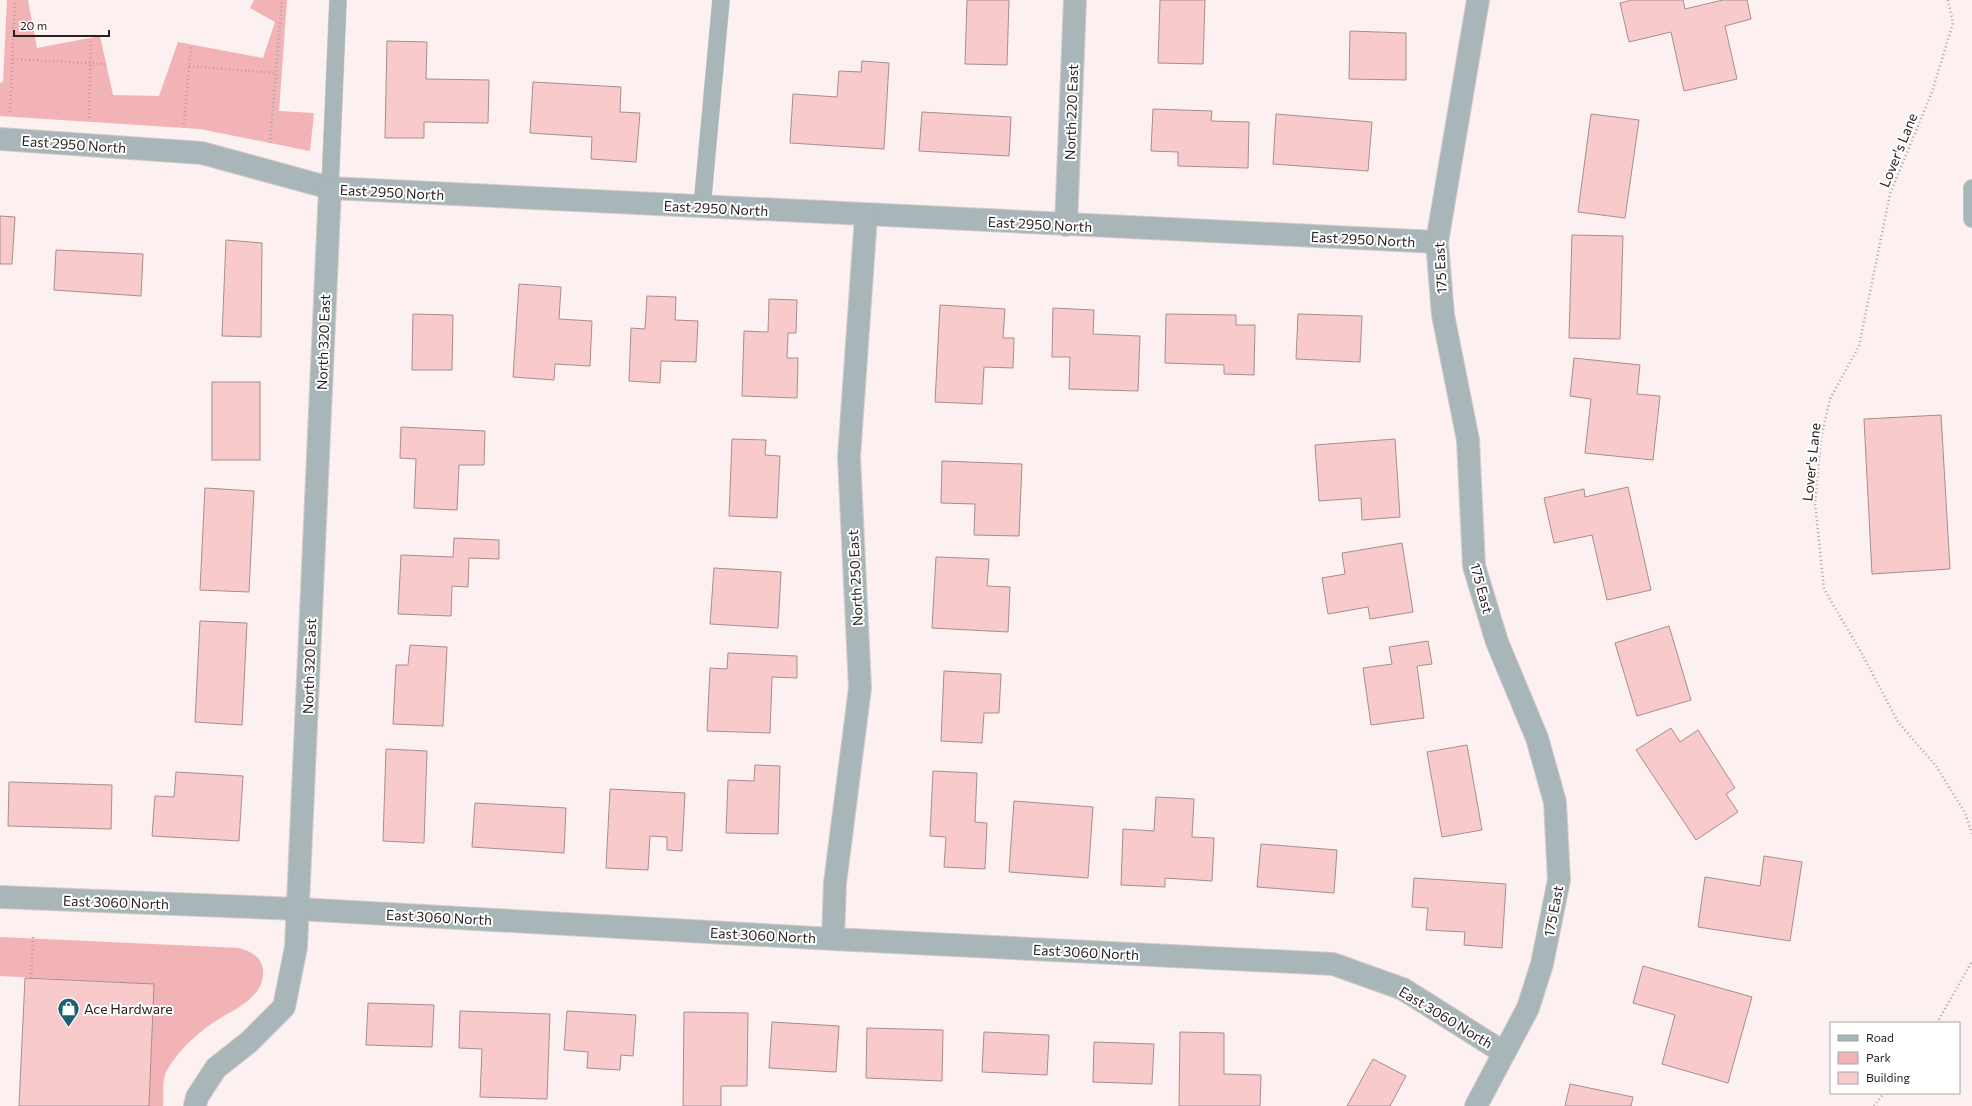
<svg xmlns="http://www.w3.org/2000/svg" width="1972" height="1106" viewBox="0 0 1972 1106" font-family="Commissioner,sans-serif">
  <rect width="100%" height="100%" fill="#fcf0f0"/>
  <!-- green -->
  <g fill="#f1b3b5">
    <polygon points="7,0 28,0 37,48 100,36 113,95 159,96 178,42 263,58 275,22 250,8 254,0 287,0 279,111 314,113 310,151 200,129 0,116 0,83 3,82"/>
    <path d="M 0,937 L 239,948 C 250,951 261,956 263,969 C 266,1001 227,1011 207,1027 C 198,1034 187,1043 180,1052 C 175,1058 167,1068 165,1075 C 162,1084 164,1097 163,1106 L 149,1106 L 154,984 L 0,976 Z"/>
  </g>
  <!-- building -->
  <g fill="#f8cacb" stroke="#a98d8e">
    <polygon points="967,0 1009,0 1007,65 965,64"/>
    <polygon points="1160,0 1205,0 1203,64 1158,63"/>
    <polygon points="1632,0 1683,0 1685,9 1723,0 1747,0 1751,19 1725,26 1737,79 1684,91 1671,32 1629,42 1620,3"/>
    <polygon points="1350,31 1406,33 1406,80 1349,79"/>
    <polygon points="387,41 427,42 426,79 489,80 488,123 424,122 424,138 385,138"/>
    <polygon points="862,61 889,63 884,149 790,143 793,94 837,97 839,71 861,72"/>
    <polygon points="533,82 621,87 620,112 640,113 636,162 591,159 592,137 530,133"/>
    <polygon points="1153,109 1212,111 1211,121 1249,122 1248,168 1178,166 1178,152 1151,151"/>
    <polygon points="922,112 1011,117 1009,156 919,151"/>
    <polygon points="1276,114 1372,122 1368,171 1273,164"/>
    <polygon points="1591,114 1639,120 1625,218 1578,212"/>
    <polygon points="0,216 15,217 12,264 0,264"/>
    <polygon points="1572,235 1623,236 1620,339 1569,338"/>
    <polygon points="226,240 262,243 261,337 222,336"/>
    <polygon points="56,250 143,254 141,296 54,290"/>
    <polygon points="519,284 561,287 559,319 592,321 590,366 555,364 554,380 513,377"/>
    <polygon points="647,296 676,297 675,320 698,321 696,362 661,361 660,383 629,381 631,328 645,329"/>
    <polygon points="769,299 797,300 796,333 788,333 787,358 798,358 797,398 742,396 744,331 768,332"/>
    <polygon points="940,305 1005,309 1003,338 1014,338 1013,368 984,367 982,404 935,402"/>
    <polygon points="1053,308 1094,310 1093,334 1140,336 1138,391 1069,389 1070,357 1052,357"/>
    <polygon points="413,314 453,315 452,370 412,370"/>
    <polygon points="1166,314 1236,315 1236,325 1255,325 1254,375 1224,374 1224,365 1165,363"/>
    <polygon points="1298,314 1362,316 1360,362 1296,359"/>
    <polygon points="1574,358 1640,365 1637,394 1660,396 1653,460 1585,453 1591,399 1570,396"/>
    <rect x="212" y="382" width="48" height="78"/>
    <polygon points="1941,415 1950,569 1872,574 1864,419"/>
    <polygon points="401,427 485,431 484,465 459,465 457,510 414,508 416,459 400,458"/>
    <polygon points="732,439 766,440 765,455 780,456 777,518 729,516"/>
    <polygon points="1395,439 1400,517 1362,520 1361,498 1319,501 1315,445"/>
    <polygon points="942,461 1022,464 1019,536 974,535 975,504 941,503"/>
    <polygon points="1628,487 1651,590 1607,600 1592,535 1554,543 1544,498 1584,489 1585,497"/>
    <polygon points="205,488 254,491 249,592 200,590"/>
    <polygon points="454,538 499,540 499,559 469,558 468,587 452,586 451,616 398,614 401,555 453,557"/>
    <polygon points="1402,543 1413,612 1370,619 1368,607 1328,614 1322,578 1345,574 1342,553"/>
    <polygon points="936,557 989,559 987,586 1010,587 1008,632 932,628"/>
    <polygon points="714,568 781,572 778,628 710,624"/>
    <polygon points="200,621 247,623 242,725 195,722"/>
    <polygon points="1669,626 1691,700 1637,716 1615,643"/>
    <polygon points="1428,641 1432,664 1417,666 1424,718 1371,725 1363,668 1392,664 1389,647"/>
    <polygon points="410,645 447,647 443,726 393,724 396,665 408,665"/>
    <polygon points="728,653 797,656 797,678 772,677 770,733 707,731 710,668 727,669"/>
    <polygon points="944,671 1001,674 999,713 984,713 982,743 941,741"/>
    <polygon points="1671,728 1680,742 1698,730 1735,788 1726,794 1738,812 1696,840 1636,750"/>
    <polygon points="1467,745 1482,830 1442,837 1427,752"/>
    <polygon points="386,749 427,751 424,843 383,841"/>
    <polygon points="755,765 780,766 778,834 726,833 728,780 754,781"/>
    <polygon points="933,771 977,773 975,822 987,823 985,869 944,867 946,837 930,836"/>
    <polygon points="176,772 243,776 239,841 152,836 155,796 174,797"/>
    <polygon points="9,782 112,785 111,829 8,826"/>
    <polygon points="610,789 685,793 682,851 667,850 667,837 650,836 648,870 606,868"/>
    <polygon points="1156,797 1194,799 1192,837 1214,838 1212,881 1165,878 1165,887 1121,885 1123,829 1154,831"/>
    <polygon points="1014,801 1093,807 1088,878 1009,872"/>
    <polygon points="475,803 566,808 564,853 472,847"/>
    <polygon points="1261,844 1337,850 1334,893 1257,887"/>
    <polygon points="1764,856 1802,862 1790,941 1698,927 1705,877 1760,886"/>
    <polygon points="1414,878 1506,884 1502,948 1464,945 1465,932 1426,930 1428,908 1412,907"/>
    <polygon points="1643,966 1752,997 1728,1083 1662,1064 1675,1015 1633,1003"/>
    <polygon points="25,978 154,984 149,1106 19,1106"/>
    <polygon points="368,1003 434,1005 432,1047 366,1045"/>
    <polygon points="460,1011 550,1014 547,1099 480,1097 482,1049 459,1048"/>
    <polygon points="567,1011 636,1015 633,1056 621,1055 620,1070 587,1068 588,1052 564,1050"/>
    <polygon points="684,1012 748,1013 747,1086 721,1086 721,1106 683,1106"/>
    <polygon points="772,1022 839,1026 836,1072 769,1068"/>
    <polygon points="867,1028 943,1030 942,1081 866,1078"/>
    <polygon points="984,1032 1049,1035 1047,1075 982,1072"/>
    <polygon points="1180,1032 1224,1033 1224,1074 1261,1075 1260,1106 1179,1106"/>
    <polygon points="1094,1042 1154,1044 1152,1084 1093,1082"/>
    <polygon points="1373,1059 1406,1076 1390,1106 1347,1106"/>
    <polygon points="1570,1084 1633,1097 1631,1106 1565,1106"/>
  </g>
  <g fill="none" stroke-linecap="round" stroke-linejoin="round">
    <defs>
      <g id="service">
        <polyline points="330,188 338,0"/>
        <polyline points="1972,188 1972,219"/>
        <polyline points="702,207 721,0"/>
      </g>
      <g id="minor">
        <polyline points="0,139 202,153 330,188 1437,242"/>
        <polyline points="1066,225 1075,0"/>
        <polyline points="0,897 298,909 833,939 1333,964 1403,989 1503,1052"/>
        <polyline points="833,939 835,883 860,688 849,457 866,216"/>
        <polyline points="195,1106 197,1097 216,1068 249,1042 284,1007 296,947 330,188"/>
        <polyline points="1476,1106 1528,1008 1542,964 1559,880 1555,802 1537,738 1497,642 1474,566 1468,440 1443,315 1437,242 1478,0"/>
      </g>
    </defs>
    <!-- service casing -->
    <use href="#service" stroke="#d6cbcb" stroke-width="18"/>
    <!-- minor casing -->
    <use href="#minor" stroke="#d6cbcb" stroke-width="24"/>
    <!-- path -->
    <g stroke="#ada1a1" stroke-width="2.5" stroke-dasharray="1 3" stroke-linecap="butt">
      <polyline points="1948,0 1953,23 1932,92 1890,194 1859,346 1830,399 1821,438 1815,503 1824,589 1861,652 1898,722 1936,766 1965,813 1972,834"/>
      <polyline points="13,59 106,64"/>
      <polyline points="189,66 276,73"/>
      <polyline points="10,112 15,0"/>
      <polyline points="89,118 91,38"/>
      <polyline points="184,124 191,45"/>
      <polyline points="270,143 282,0"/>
      <polyline points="31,978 33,936"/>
      <polyline points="1937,1023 1972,961"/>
      <polyline points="1874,1106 1884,1093"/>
    </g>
    <!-- service -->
    <use href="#service" stroke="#a8b5b9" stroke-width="17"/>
    <!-- minor -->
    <use href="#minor" stroke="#a8b5b9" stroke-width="22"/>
  </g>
  <!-- icons -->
  <defs>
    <symbol id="shop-pin" viewBox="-11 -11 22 30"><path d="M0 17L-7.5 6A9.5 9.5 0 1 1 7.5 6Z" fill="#1b6072" stroke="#fff"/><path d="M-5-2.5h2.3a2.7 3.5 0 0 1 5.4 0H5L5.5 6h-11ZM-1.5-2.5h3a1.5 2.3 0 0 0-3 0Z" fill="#fff"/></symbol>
  </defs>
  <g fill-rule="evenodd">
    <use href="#shop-pin" x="56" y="996" width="25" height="34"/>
  </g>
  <g text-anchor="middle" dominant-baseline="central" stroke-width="4" stroke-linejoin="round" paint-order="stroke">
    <!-- street labels -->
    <g font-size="14" fill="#2b2021" stroke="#fff">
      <text transform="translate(1071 112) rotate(-88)">North 220 East</text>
      <text transform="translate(74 144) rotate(4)">East 2950 North</text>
      <text transform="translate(1898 150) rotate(-68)">Lover's Lane</text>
      <text transform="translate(392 192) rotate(3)">East 2950 North</text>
      <text transform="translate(716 208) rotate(3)">East 2950 North</text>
      <text transform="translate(1040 224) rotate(3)">East 2950 North</text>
      <text transform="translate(1363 239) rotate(3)">East 2950 North</text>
      <text transform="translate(1440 268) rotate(-93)">175 East</text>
      <text transform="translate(323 342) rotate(-88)">North 320 East</text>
      <text transform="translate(1811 462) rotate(-84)">Lover's Lane</text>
      <text transform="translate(855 578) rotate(-93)">North 250 East</text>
      <text transform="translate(1482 588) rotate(75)">175 East</text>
      <text transform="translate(309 666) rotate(-88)">North 320 East</text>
      <text transform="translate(116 902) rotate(2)">East 3060 North</text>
      <text transform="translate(1553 911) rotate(-79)">175 East</text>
      <text transform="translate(439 917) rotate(3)">East 3060 North</text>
      <text transform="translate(763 935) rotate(3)">East 3060 North</text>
      <text transform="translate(1086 952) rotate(3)">East 3060 North</text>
      <text transform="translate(1446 1017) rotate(31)">East 3060 North</text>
    </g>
    <!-- poi labels -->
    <g font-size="14" fill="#2b2021" stroke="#fff" text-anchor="start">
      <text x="84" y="1008">Ace Hardware</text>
    </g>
  </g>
  <!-- legend -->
  <rect x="1830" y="1022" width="130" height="72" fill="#ffffff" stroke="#aaa6a6"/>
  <rect x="1838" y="1035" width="20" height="6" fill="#a8b5b9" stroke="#aaa6a6"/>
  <text x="1866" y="1042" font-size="12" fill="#2b2021">Road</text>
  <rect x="1838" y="1052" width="20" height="12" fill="#f1b3b5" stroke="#aaa6a6"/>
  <text x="1866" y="1062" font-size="12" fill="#2b2021">Park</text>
  <rect x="1838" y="1072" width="20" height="12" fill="#f8cacb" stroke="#aaa6a6"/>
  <text x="1866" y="1082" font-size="12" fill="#2b2021">Building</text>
  <!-- scale -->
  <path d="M14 30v6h95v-6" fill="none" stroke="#2b2021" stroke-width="2"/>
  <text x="20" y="30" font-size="12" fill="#2b2021" stroke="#ffffff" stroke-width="3" paint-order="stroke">20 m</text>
</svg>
